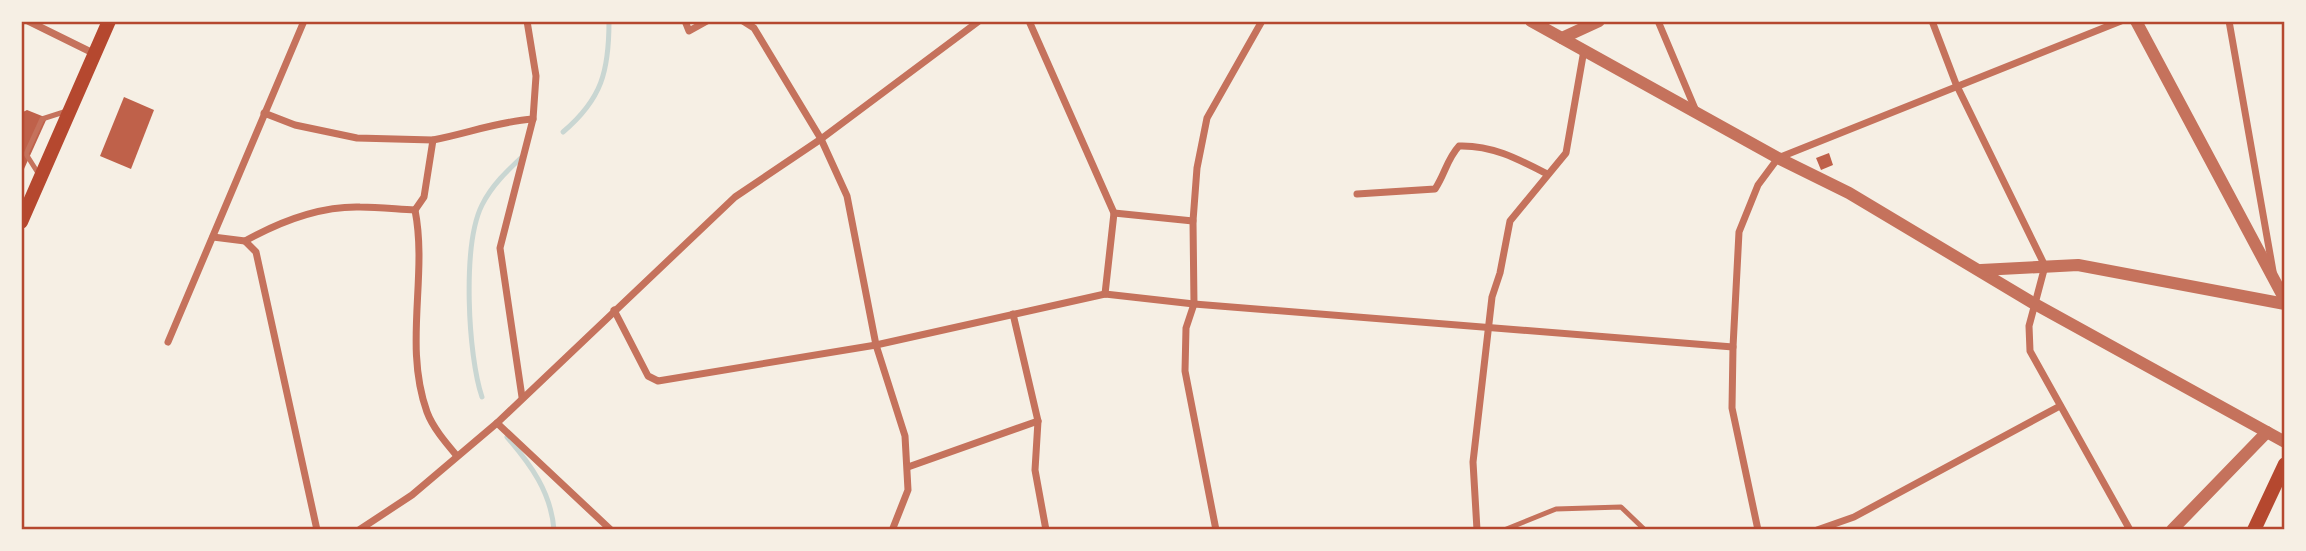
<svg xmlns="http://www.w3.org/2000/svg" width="2306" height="551" viewBox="0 0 2306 551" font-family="'Nunito Sans',sans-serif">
  <rect width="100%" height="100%" fill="#f6efe4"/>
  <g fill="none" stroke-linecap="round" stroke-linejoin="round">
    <!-- stream -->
    <g stroke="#c9d6d2" stroke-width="5">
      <path d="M 563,132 C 602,99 609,71 609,21"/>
      <path d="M 482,397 C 468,356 462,245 482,205 C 492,185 507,171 523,156"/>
      <path d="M 507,437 C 531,465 551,492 554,530"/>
    </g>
  </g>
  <!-- building -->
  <g fill="#bf614a">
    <polygon points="124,97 154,110 131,169 100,156"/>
    <polygon points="27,110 47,118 24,169 21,167 21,113"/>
    <polygon points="1829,153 1833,165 1821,170 1816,158"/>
  </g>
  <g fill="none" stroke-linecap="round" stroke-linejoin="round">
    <!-- service -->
    <g stroke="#c5725c" stroke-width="5">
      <polyline points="38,173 26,154 42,119 67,111"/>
      <polyline points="1504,530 1556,509 1621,507 1645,530"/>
    </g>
    <!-- minor -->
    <g stroke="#c5725c" stroke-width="7">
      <polyline points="28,21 95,54"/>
      <polyline points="685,21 689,31 707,21"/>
      <polyline points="743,21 754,28 821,139 847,196 876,345 905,436 908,490 893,528"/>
      <polyline points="1029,21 1114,213 1105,294"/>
      <polyline points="1658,21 1696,111"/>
      <polyline points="1932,21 1956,84 2045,266 2029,326 2030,351 2130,530"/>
      <polyline points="2229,21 2273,271"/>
      <polyline points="264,113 295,125 357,138 433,140"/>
      <path d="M 1357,194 L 1435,189 C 1445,174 1447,159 1459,146 C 1492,145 1518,159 1547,174"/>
      <path d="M 415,210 C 428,276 403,345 427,412 C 433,428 446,443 457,456"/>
      <polyline points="1114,213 1193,221"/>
      <polyline points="213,237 245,241 256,252 317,530"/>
      <path d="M 245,241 C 279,222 319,206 360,207 C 378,207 396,209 415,210 L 424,197 L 433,140 C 469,133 496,122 533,119"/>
      <polyline points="614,310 648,376 658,381 876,345 1105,294 1194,304 1733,347"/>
      <polyline points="1013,314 1038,421 1035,470 1046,530"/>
      <polyline points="168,342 304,21"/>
      <polyline points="522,397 500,248 533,119 536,76 527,21"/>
      <polyline points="497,423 611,530"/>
      <polyline points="908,467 1038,421"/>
      <polyline points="359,530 412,495 497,423 735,197 821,139 979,21"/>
      <polyline points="1216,530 1185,371 1186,328 1194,304 1193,221 1197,168 1207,118 1262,21"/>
      <polyline points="1477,530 1473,462 1492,297 1500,273 1510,221 1566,153 1584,50"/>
      <polyline points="1758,530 1732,408 1733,347 1739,232 1758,185 1778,158 2121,21"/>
      <polyline points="1817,530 1854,517 2060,406"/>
    </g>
    <!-- tertiary -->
    <g stroke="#c5725c" stroke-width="12">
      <polyline points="1531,21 1778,158 1849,193 2033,303 2285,442"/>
      <polyline points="2136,21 2285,300"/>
      <polyline points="1562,38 1599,21"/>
      <polyline points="1981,270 2078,265 2285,304"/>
      <polyline points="2172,530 2267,432"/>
    </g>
    <!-- secondary -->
    <g stroke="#b5482f" stroke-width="14">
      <polyline points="21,222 109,21"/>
      <polyline points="2254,530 2285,464"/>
    </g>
  </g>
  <!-- border -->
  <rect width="2306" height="551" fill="none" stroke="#f6efe4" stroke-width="46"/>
  <rect x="23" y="23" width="2260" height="505" fill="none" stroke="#b5482f" stroke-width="2.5"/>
</svg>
